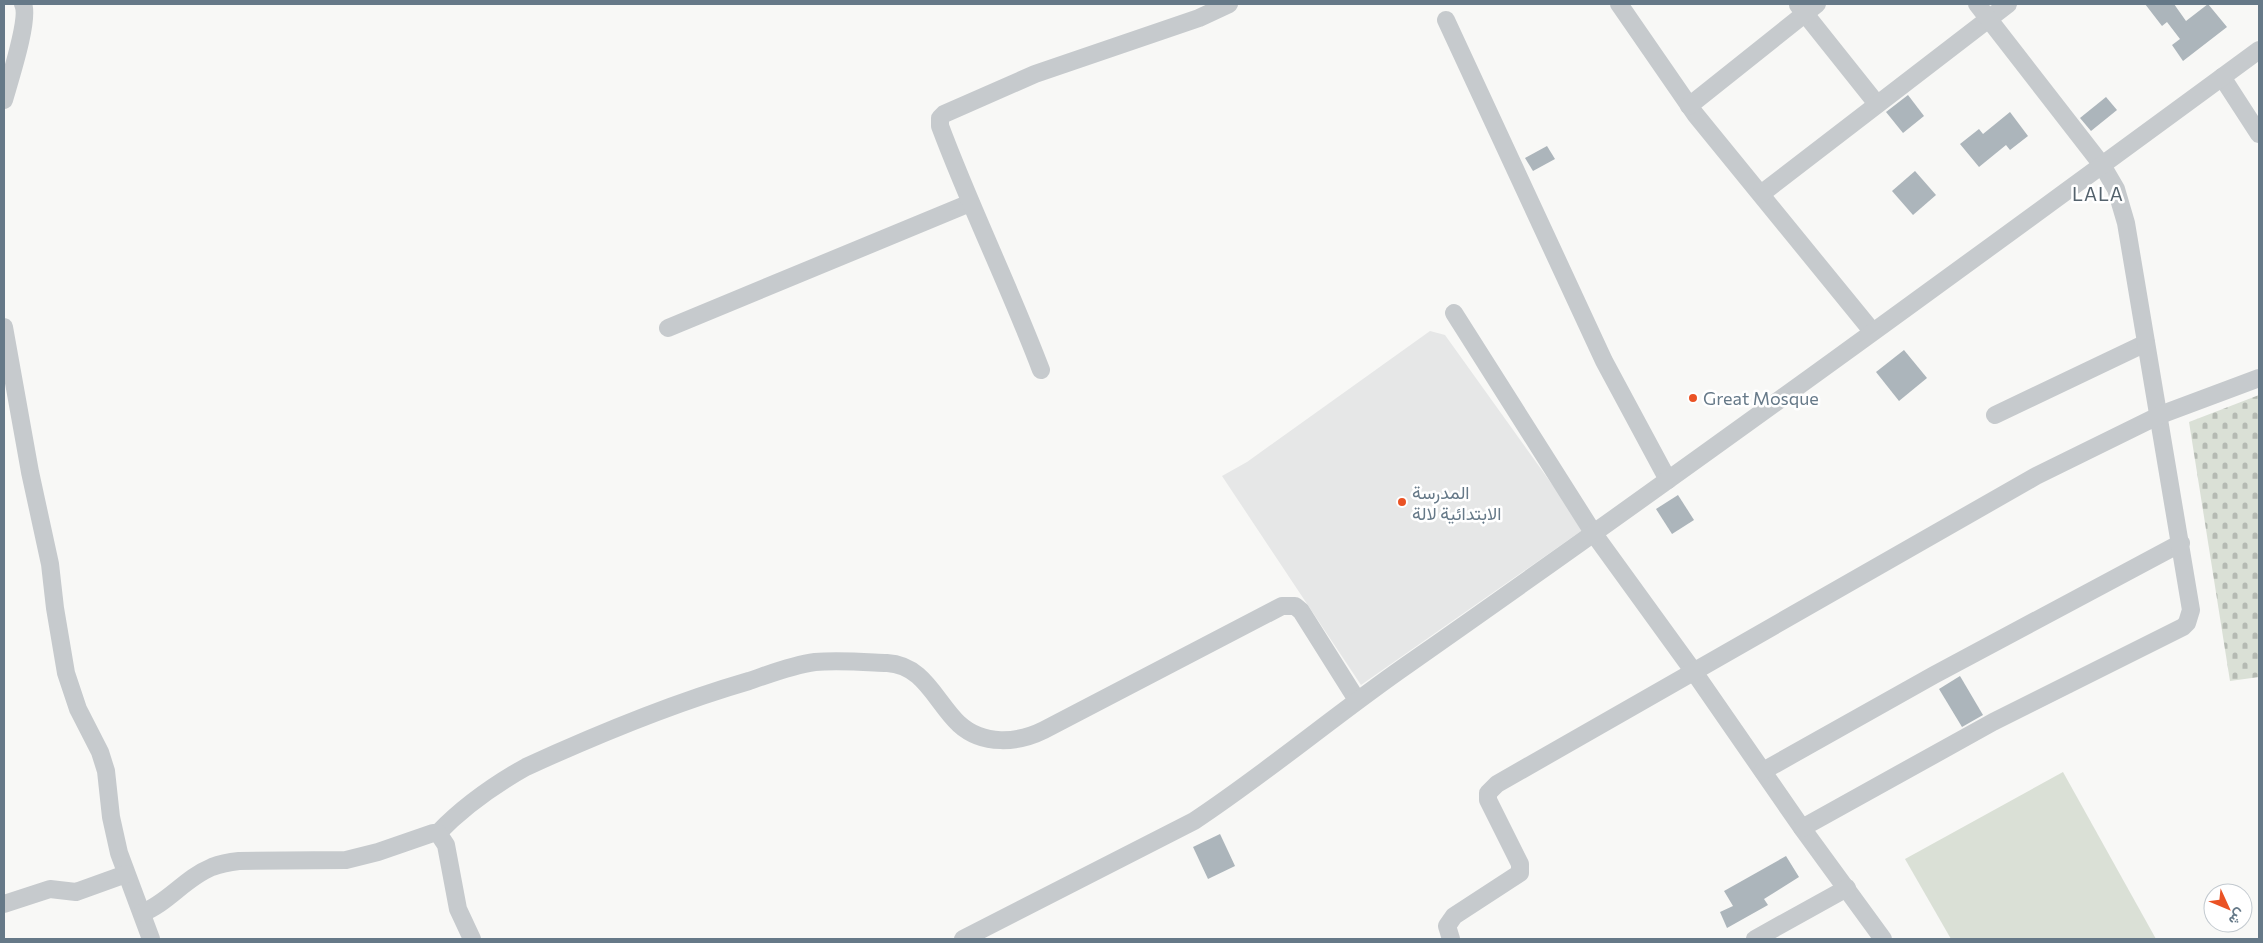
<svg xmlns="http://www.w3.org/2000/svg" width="2263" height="943" viewBox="0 0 2263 943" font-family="Commissioner,Vazirmatn,sans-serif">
  <defs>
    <pattern id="cemetery-stones" width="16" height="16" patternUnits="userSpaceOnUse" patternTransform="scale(1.25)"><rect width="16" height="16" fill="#dae0d6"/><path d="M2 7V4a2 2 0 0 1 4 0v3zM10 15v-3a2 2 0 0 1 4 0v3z" fill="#b5bab3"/></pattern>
  </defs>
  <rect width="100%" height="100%" fill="#f8f8f6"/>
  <!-- built -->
  <polygon fill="#e6e7e7" points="1430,331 1445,335 1584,529 1361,685 1222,476 1247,462"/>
  <!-- grass -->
  <polygon fill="#dae0d6" points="2063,772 2156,939 1951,939 1905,859"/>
  <!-- cemetery -->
  <polygon fill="url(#cemetery-stones)" points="2259,395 2259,677 2230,681 2189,422"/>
  <!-- building -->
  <g fill="#acb5bb">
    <polygon points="2145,4 2174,4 2186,21 2208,4 2227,27 2183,61 2172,45 2180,39 2167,22 2162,26"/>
    <polygon points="1908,95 1924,116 1903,133 1886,112"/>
    <polygon points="2106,97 2117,110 2091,131 2080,118"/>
    <polygon points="2010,112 2028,136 2010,150 2006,145 1979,167 1960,144 1979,129 1983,134"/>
    <polygon points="1547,146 1555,159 1533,171 1525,158"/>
    <polygon points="1915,171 1936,195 1913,215 1892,191"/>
    <polygon points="1904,350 1927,378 1899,401 1876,372"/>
    <polygon points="1678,495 1694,520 1672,534 1656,509"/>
    <polygon points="1960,676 1983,715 1962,727 1939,689"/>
    <polygon points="1220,834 1235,866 1208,879 1193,847"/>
    <polygon points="1786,856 1799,877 1764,899 1768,905 1727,928 1720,912 1733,906 1724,891"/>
  </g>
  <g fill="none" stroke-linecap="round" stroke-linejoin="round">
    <!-- minor -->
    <g stroke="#c6cacd" stroke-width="18">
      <polyline points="1619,4 1695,114 1872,331"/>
      <polyline points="1798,5 1877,104"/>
      <polyline points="1446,20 1604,361 1668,480"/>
      <polyline points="2222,77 2259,134"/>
      <path d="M 4,100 C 9,82 30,18 23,4"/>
      <polyline points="1689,106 1817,4"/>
      <polyline points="1761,194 2008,4"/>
      <polyline points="1454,313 1594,534 1694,672 1802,828 1883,939"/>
      <polyline points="4,327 30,472 50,564 55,608 66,673 78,709 100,752 106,771 111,817 119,853 151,939"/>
      <polyline points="668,328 970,203"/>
      <path d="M 1041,370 C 1010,288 971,209 940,126 L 940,118 L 944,114 L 1035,74 L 1199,18 L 1229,4"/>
      <polyline points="1995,415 2146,343"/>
      <polyline points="1763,771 1934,675 2181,543"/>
      <polyline points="1802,828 1993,722 2183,627 2187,623 2191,610 2126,223 2116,189 2102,165 1977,4"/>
      <path d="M 438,833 C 464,806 494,785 526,767 C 598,734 673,703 749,681 C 770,674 792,665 815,662 C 838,660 864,662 887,663 C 924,665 935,701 959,724 C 983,746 1018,743 1044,730 L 1282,606 L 1295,606 L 1301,611 L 1357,700"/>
      <polyline points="4,904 50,889 76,892 126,874"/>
      <path d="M 142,913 C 168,903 185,878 212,867 C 220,864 230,862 239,861 L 346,860 L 378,852 L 433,833 L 438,833 L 446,845 L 458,909 L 472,939"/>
      <path d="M 963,939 L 1194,821 C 1268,772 1335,715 1407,665 C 1694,464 1977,257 2259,50"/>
      <polyline points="1451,939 1447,926 1454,916 1520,873 1520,864 1488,800 1488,793 1497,784 2036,476 2160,415 2259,378"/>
      <polyline points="1755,939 1847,888"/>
    </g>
  </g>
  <!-- markers -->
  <g fill="#ea5224" stroke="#fff" stroke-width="2">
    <circle cx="1693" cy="398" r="5"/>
    <circle cx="1402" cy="502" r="5"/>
  </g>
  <g text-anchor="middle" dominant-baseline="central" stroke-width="5" stroke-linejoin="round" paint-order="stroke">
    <!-- poi labels -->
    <g font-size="18" fill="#667988" stroke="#fff" text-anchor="start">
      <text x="1703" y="398">Great Mosque</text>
      <text x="1412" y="492">المدرسة<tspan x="1412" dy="21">الابتدائية لالة</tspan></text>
    </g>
    <!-- neighbourhood labels -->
    <g font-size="19" letter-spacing="1" fill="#54626c" stroke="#fff">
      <text x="2098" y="193">LALA</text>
    </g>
  </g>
  <!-- border -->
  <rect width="2263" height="943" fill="none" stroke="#667988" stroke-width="10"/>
  <!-- north arrow -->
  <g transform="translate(2228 908) rotate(134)"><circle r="24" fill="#ffffff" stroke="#c2c9cf"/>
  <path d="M0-4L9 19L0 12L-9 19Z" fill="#ea5224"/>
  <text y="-8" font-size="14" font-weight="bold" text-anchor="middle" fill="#667988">ش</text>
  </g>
</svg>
